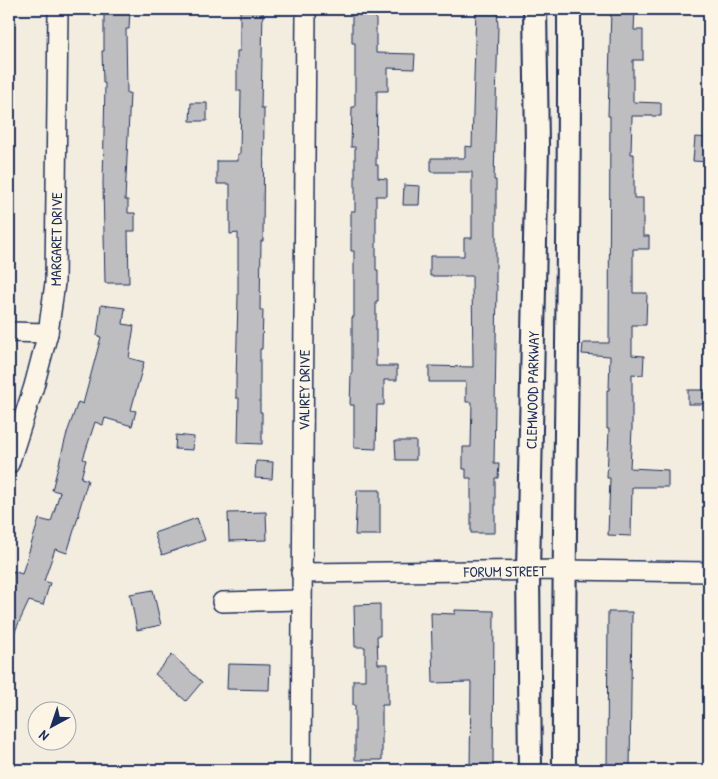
<svg xmlns="http://www.w3.org/2000/svg" width="718" height="779" viewBox="0 0 718 779" font-family="'Patrick Hand',sans-serif">
  <rect width="100%" height="100%" fill="#f3ede0"/>
  <filter id="ink" filterUnits="userSpaceOnUse"><feTurbulence type="fractalNoise" baseFrequency=".02" numOctaves="2"/><feDisplacementMap in="SourceGraphic" scale="10" xChannelSelector="R" yChannelSelector="G"/><feConvolveMatrix kernelMatrix="1 2 1 2 8 2 1 2 1" color-interpolation-filters="sRGB"/></filter>
  <g filter="url(#ink)">
    <!-- building -->
    <g fill="#bebec0" stroke="#1b2f5e">
      <polygon points="104,9 130,9 129,29 126,29 127,93 130,93 125,200 128,200 128,213 135,213 135,231 128,231 129,283 105,283 103,183 105,83 103,83 102,51 104,51"/>
      <polygon points="240,9 263,9 261,108 264,108 263,241 261,241 260,310 263,310 262,349 260,349 260,412 262,412 262,444 238,443 239,398 236,398 236,382 238,296 238,233 230,234 230,184 217,184 217,161 238,161 238,154 240,154 241,91 237,91 237,51 240,51"/>
      <polygon points="352,9 376,9 376,53 415,54 414,69 388,68 388,91 377,91 376,165 378,165 378,178 387,179 387,196 376,196 376,270 378,270 378,301 376,301 376,366 397,366 397,380 384,380 384,405 377,405 376,449 354,448 354,405 350,405 351,373 352,373 352,317 354,317 354,251 351,251 351,211 355,211 355,147 351,147 352,107 355,107 355,43 352,43"/>
      <polygon points="476,9 497,9 498,26 494,180 496,180 496,285 497,285 494,464 499,464 498,478 495,478 495,533 471,533 471,478 466,478 466,469 463,469 463,447 471,447 472,402 466,402 466,382 429,382 429,366 473,367 472,276 430,276 430,256 464,256 464,238 472,238 472,172 431,172 431,158 465,158 465,146 472,147"/>
      <polygon points="611,9 635,9 634,30 643,30 643,60 633,60 633,102 661,103 661,116 632,116 631,154 634,154 634,198 643,198 643,236 649,236 649,249 633,249 633,293 647,293 646,325 632,325 632,355 644,356 643,375 632,374 632,429 630,468 668,470 668,487 632,487 631,536 608,535 610,478 607,478 609,429 607,429 607,390 609,390 610,356 582,354 583,343 609,343 610,116 608,116"/>
      <polygon points="191,103 207,103 207,121 190,121"/>
      <polygon points="695,137 709,138 709,162 693,161"/>
      <polygon points="404,185 420,186 419,205 403,205"/>
      <polygon points="101,305 125,308 123,324 134,326 129,358 144,362 131,410 136,411 132,426 105,418 103,425 95,422 83,459 86,460 81,478 88,480 78,514 79,514 67,553 55,549 44,581 50,583 43,605 29,601 9,644 9,584 13,571 22,574 39,519 51,522 60,492 52,490 67,433 78,402 83,404 101,337 97,336"/>
      <rect x="688" y="390" width="17" height="14"/>
      <polygon points="176,435 194,437 193,450 175,449"/>
      <polygon points="395,441 416,441 416,460 396,460"/>
      <polygon points="256,461 273,462 272,479 255,478"/>
      <polygon points="357,490 380,490 380,535 355,535"/>
      <polygon points="266,512 267,540 229,541 228,513"/>
      <polygon points="197,518 205,540 162,555 154,533"/>
      <polygon points="153,590 161,625 137,630 130,594"/>
      <polygon points="380,604 380,636 377,636 378,664 388,664 388,705 382,705 382,760 355,760 355,705 353,705 353,680 365,680 365,647 355,647 354,605"/>
      <polygon points="455,610 494,611 493,770 470,770 471,682 433,683 431,613 455,614"/>
      <polygon points="608,612 632,612 630,770 607,770"/>
      <polygon points="172,655 202,682 186,701 155,674"/>
      <polygon points="228,664 270,665 269,690 227,689"/>
    </g>
    <g fill="none" stroke-linecap="round" stroke-linejoin="round">
      <defs>
        <g id="minor">
          <polyline points="9,332 48,333"/>
          <path id="s1" d="M 9,464 L 34,386 L 48,333 L 55,283 L 58,9"/>
          <path id="s2" d="M 301,573 L 563,570 L 709,572"/>
          <polyline points="222,602 301,600"/>
          <path id="s3" d="M 301,770 L 306,9"/>
        </g>
        <g id="tertiary">
          <path id="s4" d="M 530,770 L 528,571 L 537,146 L 535,9"/>
          <path d="M 564,770 C 563,516 570,263 569,9"/>
        </g>
      </defs>
      <!-- minor casing -->
      <use href="#minor" stroke="#1b2f5e" stroke-width="22"/>
      <!-- tertiary casing -->
      <use href="#tertiary" stroke="#1b2f5e" stroke-width="26"/>
      <!-- minor -->
      <use href="#minor" stroke="#fcf5e5" stroke-width="19"/>
      <!-- tertiary -->
      <use href="#tertiary" stroke="#fcf5e5" stroke-width="22"/>
    </g>
  </g>
  <g text-anchor="middle" dominant-baseline="central" stroke-width="4" stroke-linejoin="round" paint-order="stroke">
    <!-- street labels -->
    <g font-size="15" fill="#1b2f5e" stroke="#fcf5e5">
      <text stroke="none"><textPath href="#s1" startOffset="231">MARGARET DRIVE</textPath></text>
      <text stroke="none"><textPath href="#s3" startOffset="380">VALIREY DRIVE</textPath></text>
      <text stroke="none"><textPath href="#s4" startOffset="380">CLEMWOOD PARKWAY</textPath></text>
      <text stroke="none"><textPath href="#s2" startOffset="204">FORUM STREET</textPath></text>
    </g>
  </g>
  <!-- margin -->
  <rect width="718" height="779" fill="none" stroke="#fcf5e5" stroke-width="30"/>
  <rect x="15" y="15" width="688" height="749" fill="none" stroke="#1b2f5e" stroke-width="2" filter="url(#ink)"/>
  <!-- north arrow -->
  <g transform="translate(52 726) rotate(220)"><circle r="24" fill="#fcf5e5" stroke="#a2a6af"/>
  <path d="M0-4L9 19L0 12L-9 19Z" fill="#1b2f5e"/>
  <text y="-8" font-size="14" font-weight="bold" text-anchor="middle" fill="#1b2f5e">N</text>
  </g>
</svg>
